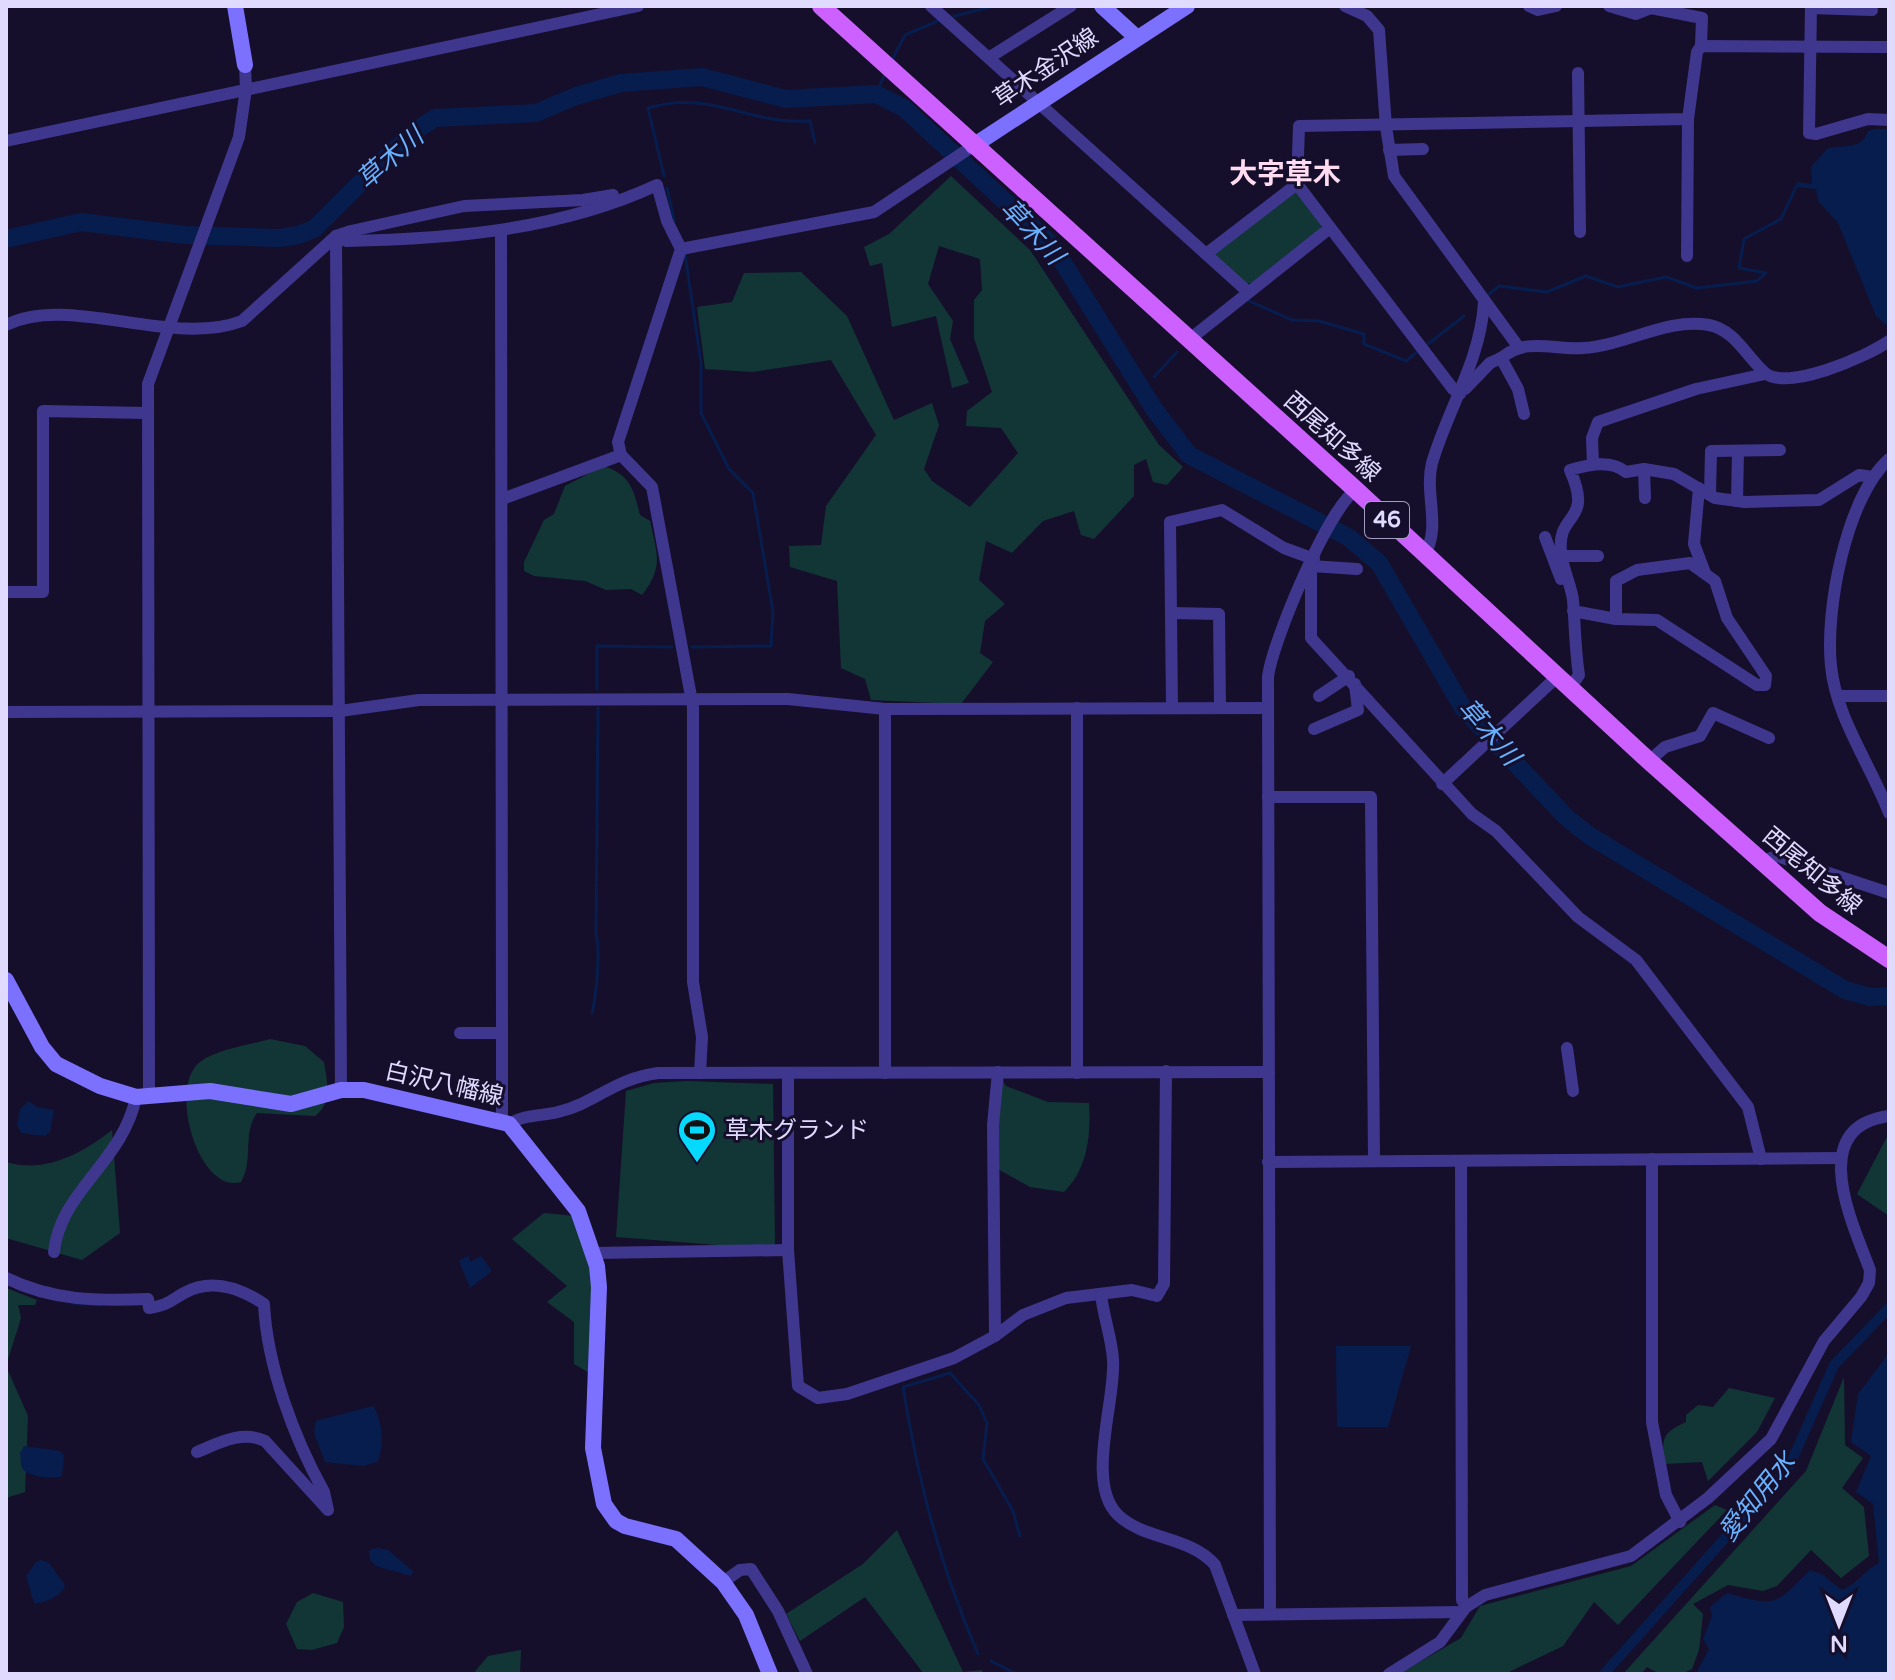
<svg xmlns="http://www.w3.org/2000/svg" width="1895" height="1680" viewBox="0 0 1895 1680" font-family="'Varela Round','Noto Sans JP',sans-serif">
  <rect width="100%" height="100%" fill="#160f2c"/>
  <!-- green -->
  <g fill="#123636">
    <polygon points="951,176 1030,250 1159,445 1183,467 1167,485 1153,482 1146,459 1134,465 1134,496 1094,539 1081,535 1074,511 1043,521 1012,553 986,541 979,580 1005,604 985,621 980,653 993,662 961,704 871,700 865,679 841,668 837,581 790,567 789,546 821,545 826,506 876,435 831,360 752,372 705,369 697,307 732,302 744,273 801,272 847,316 894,420 932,403 939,425 924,469 932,481 970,507 1018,453 1001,428 966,426 967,411 992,392 974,338 974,300 982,290 980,259 939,246 928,284 953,321 950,339 969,383 952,388 936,316 892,327 882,263 870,266 864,247 889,234"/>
    <polygon points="1295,189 1322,223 1320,229 1251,283 1246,283 1212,252"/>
    <path d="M 603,466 C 630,474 634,490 640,515 L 650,521 C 657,554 664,567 642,595 L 631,589 L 606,590 L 585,581 L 534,576 L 524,571 L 524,562 L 544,520 L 554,514 L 565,486 Z"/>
    <path d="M 270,1039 L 305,1046 L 324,1062 C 327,1082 333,1102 315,1116 L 257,1113 C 242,1133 254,1161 241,1182 C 199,1195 167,1087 200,1062 C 217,1049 250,1045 270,1039 Z"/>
    <polygon points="687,1081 773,1084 775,1245 717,1245 616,1237 626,1091 654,1083"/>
    <path d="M 1003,1081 L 1006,1086 L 1048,1102 L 1089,1103 C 1091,1134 1088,1169 1064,1192 L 1030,1187 L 996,1168 L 995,1126 Z"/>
    <path d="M 112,1130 L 120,1233 L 82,1260 L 6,1238 L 6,1162 C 45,1174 83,1153 112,1130 Z"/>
    <polygon points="1889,1133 1889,1216 1857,1194"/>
    <polygon points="544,1213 576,1216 593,1267 593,1375 574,1364 574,1322 547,1302 567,1286 512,1239"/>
    <polygon points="6,1288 37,1300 35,1305 18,1305 21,1318 6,1366 28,1416 25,1492 6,1498"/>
    <path d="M 1844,1377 L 1845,1445 L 1863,1458 L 1842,1488 L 1864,1507 L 1869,1556 L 1841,1578 L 1811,1550 L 1777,1586 L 1763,1591 L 1728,1585 L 1693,1604 L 1703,1614 L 1699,1650 L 1692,1669 C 1677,1677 1660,1676 1647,1667 L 1641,1674 L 1623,1674 L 1806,1471 Z"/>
    <path d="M 1729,1388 L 1775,1398 L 1757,1432 L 1708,1481 L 1702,1462 L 1665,1464 C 1661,1439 1662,1433 1686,1422 L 1686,1415 L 1698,1405 L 1713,1407 Z"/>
    <polygon points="1715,1505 1727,1510 1618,1625 1594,1602 1563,1646 1505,1674 1399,1674 1461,1638 1480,1606 1631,1566"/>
    <polygon points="897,1530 963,1672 982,1670 984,1674 924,1674 865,1597 800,1641 786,1614 863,1564"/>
    <polygon points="313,1593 343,1602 344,1627 337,1643 312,1650 297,1649 286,1624 297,1602"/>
    <polygon points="521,1650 520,1674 473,1674 488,1656"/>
  </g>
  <!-- water -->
  <g fill="#071d4d">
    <path d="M 1874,129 L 1889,129 L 1889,324 L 1886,325 L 1876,316 L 1838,223 L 1818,201 L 1816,189 L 1796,187 L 1797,182 L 1812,184 L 1811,167 L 1827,149 C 1843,143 1861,152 1868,131 Z"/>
    <polygon points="29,1101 37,1107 54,1110 50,1132 45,1136 21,1133 17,1125 20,1109"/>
    <polygon points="469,1255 470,1262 481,1256 492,1271 470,1288 459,1261"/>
    <polygon points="1336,1346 1411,1346 1388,1427 1337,1427"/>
    <path d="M 1889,1353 L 1889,1674 L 1696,1674 L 1709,1649 L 1703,1639 L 1712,1616 L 1710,1607 L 1727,1593 C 1775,1607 1775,1606 1810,1570 L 1823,1575 L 1842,1590 C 1859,1583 1861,1573 1879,1563 L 1873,1504 L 1856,1492 L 1871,1456 L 1851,1442 L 1858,1394 Z"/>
    <path d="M 373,1406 C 382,1418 385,1448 377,1462 L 363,1466 L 325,1462 L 314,1433 L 316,1421 Z"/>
    <path d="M 24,1446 L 60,1451 L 64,1455 L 62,1476 C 55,1479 28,1478 22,1468 C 20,1463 21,1458 20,1453 Z"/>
    <polygon points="378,1548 388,1550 413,1571 411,1576 376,1566 370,1560 369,1550"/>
    <path d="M 41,1560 L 49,1563 L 65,1585 C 63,1595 45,1604 34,1603 L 26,1576 L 36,1562 Z"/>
  </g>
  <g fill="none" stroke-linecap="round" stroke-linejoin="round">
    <!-- stream -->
    <g stroke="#071d4d" stroke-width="3">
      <polyline points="951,17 994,6"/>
      <polyline points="891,62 905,35 940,20"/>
      <polyline points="876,94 886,72"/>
      <path d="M 664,176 L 648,108 C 711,89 747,125 810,121 L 815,143"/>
      <polyline points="667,188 674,220"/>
      <polyline points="685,254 701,363 701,413 729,469 753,493 773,612 771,646 692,647"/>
      <polyline points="1487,296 1499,286 1547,292 1586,276 1618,287 1666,277 1697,288 1757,281 1766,273 1739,268 1744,239 1781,219 1796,187"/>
      <polyline points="1247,300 1292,320 1319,321 1364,334 1364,344 1406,361 1416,353"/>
      <polyline points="1428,344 1464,316"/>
      <polyline points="1154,377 1177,352"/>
      <polyline points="597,689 597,646 672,647"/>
      <path d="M 592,1013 C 596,998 601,949 596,935 L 598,708"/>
      <polyline points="72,1303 100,1305"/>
      <path d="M 978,1654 C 939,1563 919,1484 903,1387 L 950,1373 L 979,1405 L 987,1423 L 983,1459 L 1013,1511 L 1020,1536"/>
      <polyline points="991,1661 1016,1674"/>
    </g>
    <!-- canal -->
    <polyline stroke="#071d4d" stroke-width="10" points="1604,1674 1790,1465 1834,1365 1889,1308"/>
    <!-- river -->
    <polyline stroke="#071d4d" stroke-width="18" points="6,239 81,222 185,235 280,238 298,235 314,229 377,166 418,129 435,118 536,113 576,96 621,83 702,77 786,99 876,94 904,108 1052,245 1154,409 1189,455 1348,537 1379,563 1463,708 1566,817 1590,836 1845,990 1870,997 1889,996"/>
    <!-- street -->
    <g stroke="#3f378e" stroke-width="12">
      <polyline points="931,6 1247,291"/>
      <polyline points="1345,6 1367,16 1379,30 1386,127 1394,176 1517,345"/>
      <polyline points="1529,6 1538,10 1556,6"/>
      <polyline points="1609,6 1636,14 1651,8 1702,18 1701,46"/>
      <polyline points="1811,6 1809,133 1816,134 1868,119 1889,120"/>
      <polyline points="1811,8 1872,10"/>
      <polyline points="990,57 1071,6"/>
      <polyline points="1578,73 1580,232"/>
      <polyline points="6,141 638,6"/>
      <polyline points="1389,150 1423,149"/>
      <path d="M 336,236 L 346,241 C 452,239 560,230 657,185 L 667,221 L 681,249 L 618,442 L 621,455 L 652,487 L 693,707 L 693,982 L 702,1037 L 700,1073"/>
      <polyline points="336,236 341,1090"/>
      <polyline points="681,249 874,212 973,146"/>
      <polyline points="1206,254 1297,184"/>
      <polyline points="1687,256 1688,119"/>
      <path d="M 6,325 C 69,293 171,348 242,321 L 336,236 L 351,231 L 464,206 L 583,200 L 613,195"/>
      <polyline points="1190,339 1330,228"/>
      <polyline points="1465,389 1490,363 1501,358"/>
      <polyline points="1460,394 1453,389 1297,184 1299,126 1688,119 1697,52 1701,46 1889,47"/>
      <path d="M 1524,414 L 1518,389 L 1501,358 C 1528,337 1551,350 1583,348 C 1625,346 1667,317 1709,325 C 1735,330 1746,356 1764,372 C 1785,393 1868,356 1889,341"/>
      <path d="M 1889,459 C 1846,498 1825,610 1831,666 C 1836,718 1871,765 1889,813"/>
      <polyline points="1593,464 1592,438 1598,422 1696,389 1765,374"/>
      <polyline points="1644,469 1645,498"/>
      <polyline points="1699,488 1694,544 1705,573"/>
      <polyline points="1710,494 1711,451 1780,450"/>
      <polyline points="502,499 621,455"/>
      <polyline points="1737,501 1738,451"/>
      <polyline points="1545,537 1561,579"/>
      <path d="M 1424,555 C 1442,528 1424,494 1432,463 C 1448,408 1480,362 1484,303"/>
      <polyline points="1562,556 1598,556"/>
      <polyline points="1311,566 1357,569"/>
      <polyline points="1311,568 1311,638 1472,814 1496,831 1578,917 1636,960 1748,1107 1761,1159"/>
      <polyline points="6,592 43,592 43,411 146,413"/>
      <polyline points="1573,611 1616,619 1657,620 1757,685 1765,685 1766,676 1727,618 1715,581 1690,563 1637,570 1616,581 1616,619"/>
      <polyline points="1171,613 1219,614 1220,708"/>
      <path d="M 1570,688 L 1579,675 C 1575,650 1575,625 1573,600 C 1571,584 1562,568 1561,551 C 1557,511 1594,524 1570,470 C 1588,465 1610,459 1626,472 L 1644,469 L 1674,474 L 1715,498 L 1745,502 L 1819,500 L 1859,475 L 1873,477"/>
      <polyline points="1319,696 1349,676"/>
      <polyline points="1840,696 1889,696"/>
      <polyline points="1077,708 1077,1073"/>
      <polyline points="1172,708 1170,522 1222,510 1284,548 1314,559"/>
      <polyline points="885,709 885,1073"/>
      <polyline points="6,712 340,711 419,700 788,699 885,709 1268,708"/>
      <polyline points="1314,729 1358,710 1355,684"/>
      <polyline points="1649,761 1665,747 1700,736 1713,713 1769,738"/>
      <polyline points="1442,784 1558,676"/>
      <polyline points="1268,797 1371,797 1374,1160"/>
      <polyline points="1762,861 1777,856 1889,893"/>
      <polyline points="460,1033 502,1033 501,230"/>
      <polyline points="502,1033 502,1120"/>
      <polyline points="1567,1048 1573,1091"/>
      <polyline points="788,1073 788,1250 798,1386 818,1398 847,1394 954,1358 995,1336 1023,1315 1066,1298 1132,1290 1157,1296 1164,1284 1166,1071"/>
      <polyline points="149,1094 148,384 239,137 246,89 245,65"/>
      <path d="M 509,1124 C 522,1115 542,1116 558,1112 C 596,1103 613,1079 658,1073 L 1269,1072"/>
      <polyline points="1652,1159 1652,1422 1666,1495 1680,1522"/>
      <polyline points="1461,1161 1462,1600 1466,1607"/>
      <polyline points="1268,1162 1840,1158"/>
      <path d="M 54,1252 C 60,1191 123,1162 136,1097"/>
      <polyline points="593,1253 788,1250"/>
      <path d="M 6,1278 C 53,1301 97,1301 148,1299 L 149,1308 C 168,1305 170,1301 184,1293 C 211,1278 240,1288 264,1304 C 267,1366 294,1438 324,1492 L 328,1510 L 265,1441 C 242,1430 219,1443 197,1452"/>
      <path d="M 1101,1294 C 1103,1316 1112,1338 1113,1360 C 1116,1400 1085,1483 1118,1515 C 1144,1540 1190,1536 1215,1565 L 1255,1674"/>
      <polyline points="995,1336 993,1125 998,1072"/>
      <polyline points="723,1582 740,1570 751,1569 778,1611 807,1674"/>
      <path d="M 1270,1613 L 1268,677 C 1272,642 1329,507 1356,490"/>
      <polyline points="1233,1615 1461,1612"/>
      <path d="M 1389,1674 L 1440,1642 L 1466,1607 L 1485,1595 L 1631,1556 L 1708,1498 L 1771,1439 L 1824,1341 L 1861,1297 L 1869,1283 L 1870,1270 C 1852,1222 1806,1127 1889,1116"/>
    </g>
    <!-- secondary -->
    <g stroke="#7c71ff" stroke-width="16">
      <polyline points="235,6 245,65"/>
      <polyline points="1102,6 1136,37"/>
      <polyline points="973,146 1187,6"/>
      <polyline points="6,980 42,1047 56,1064 100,1086 136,1097 210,1091 291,1104 341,1090 364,1090 509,1124 578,1211 597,1266 599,1287 593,1448 604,1504 616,1521 625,1526 676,1539 723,1582 746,1615 770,1674"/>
    </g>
    <!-- primary -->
    <polyline stroke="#cc61ff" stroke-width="18" points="821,6 1356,490 1649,761 1820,913 1889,959"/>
  </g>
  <!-- icons -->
  <defs>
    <symbol id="stadium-pin" viewBox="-11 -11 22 30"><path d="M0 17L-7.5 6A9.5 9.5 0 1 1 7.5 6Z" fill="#06d9ff" stroke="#160f2c"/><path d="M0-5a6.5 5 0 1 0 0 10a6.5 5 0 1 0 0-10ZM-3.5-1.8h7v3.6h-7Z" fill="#111"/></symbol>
  </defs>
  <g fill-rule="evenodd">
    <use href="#stadium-pin" x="675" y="1108" width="44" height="60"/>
  </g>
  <g text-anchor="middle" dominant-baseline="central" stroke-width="6" stroke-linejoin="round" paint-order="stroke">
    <!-- shield labels -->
    <rect fill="#160f2c" stroke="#a39dc0" stroke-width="2" x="1365" y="502" width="44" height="36" rx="6"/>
    <g font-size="22" font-weight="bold" fill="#e0daff">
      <text x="1387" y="520">46</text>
    </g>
    <!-- street labels -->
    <g font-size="24" fill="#e0daff" stroke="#160f2c">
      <text transform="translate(1046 68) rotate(-34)">草木金沢線</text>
      <text transform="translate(1332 437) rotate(42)">西尾知多線</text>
      <text transform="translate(1812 871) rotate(40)">西尾知多線</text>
      <text transform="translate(444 1084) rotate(13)">白沢八幡線</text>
    </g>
    <!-- poi labels -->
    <g font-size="24" fill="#e0daff" stroke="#160f2c" text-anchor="start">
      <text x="725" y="1130">草木グランド</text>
    </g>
    <!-- water labels -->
    <g font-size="26" font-style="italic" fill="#68b1ff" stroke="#160f2c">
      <text transform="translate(390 158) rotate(-41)">草木川</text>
      <text transform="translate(1032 232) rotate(47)">草木川</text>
      <text transform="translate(1489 732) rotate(49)">草木川</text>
      <text transform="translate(1757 1497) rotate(-51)">愛知用水</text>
    </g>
    <!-- quarter labels -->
    <g font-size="28" font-weight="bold" fill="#ffdcf0" stroke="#160f2c">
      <text x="1285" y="174">大字草木</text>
    </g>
  </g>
  <!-- border -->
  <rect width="1895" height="1680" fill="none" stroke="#e0daff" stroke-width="16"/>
  <!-- north arrow -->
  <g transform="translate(1839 1624) rotate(180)" stroke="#160f2c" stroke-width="6" paint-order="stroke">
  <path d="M0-6L14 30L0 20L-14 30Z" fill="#e0daff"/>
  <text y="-12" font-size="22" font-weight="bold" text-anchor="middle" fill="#e0daff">N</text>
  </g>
</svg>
